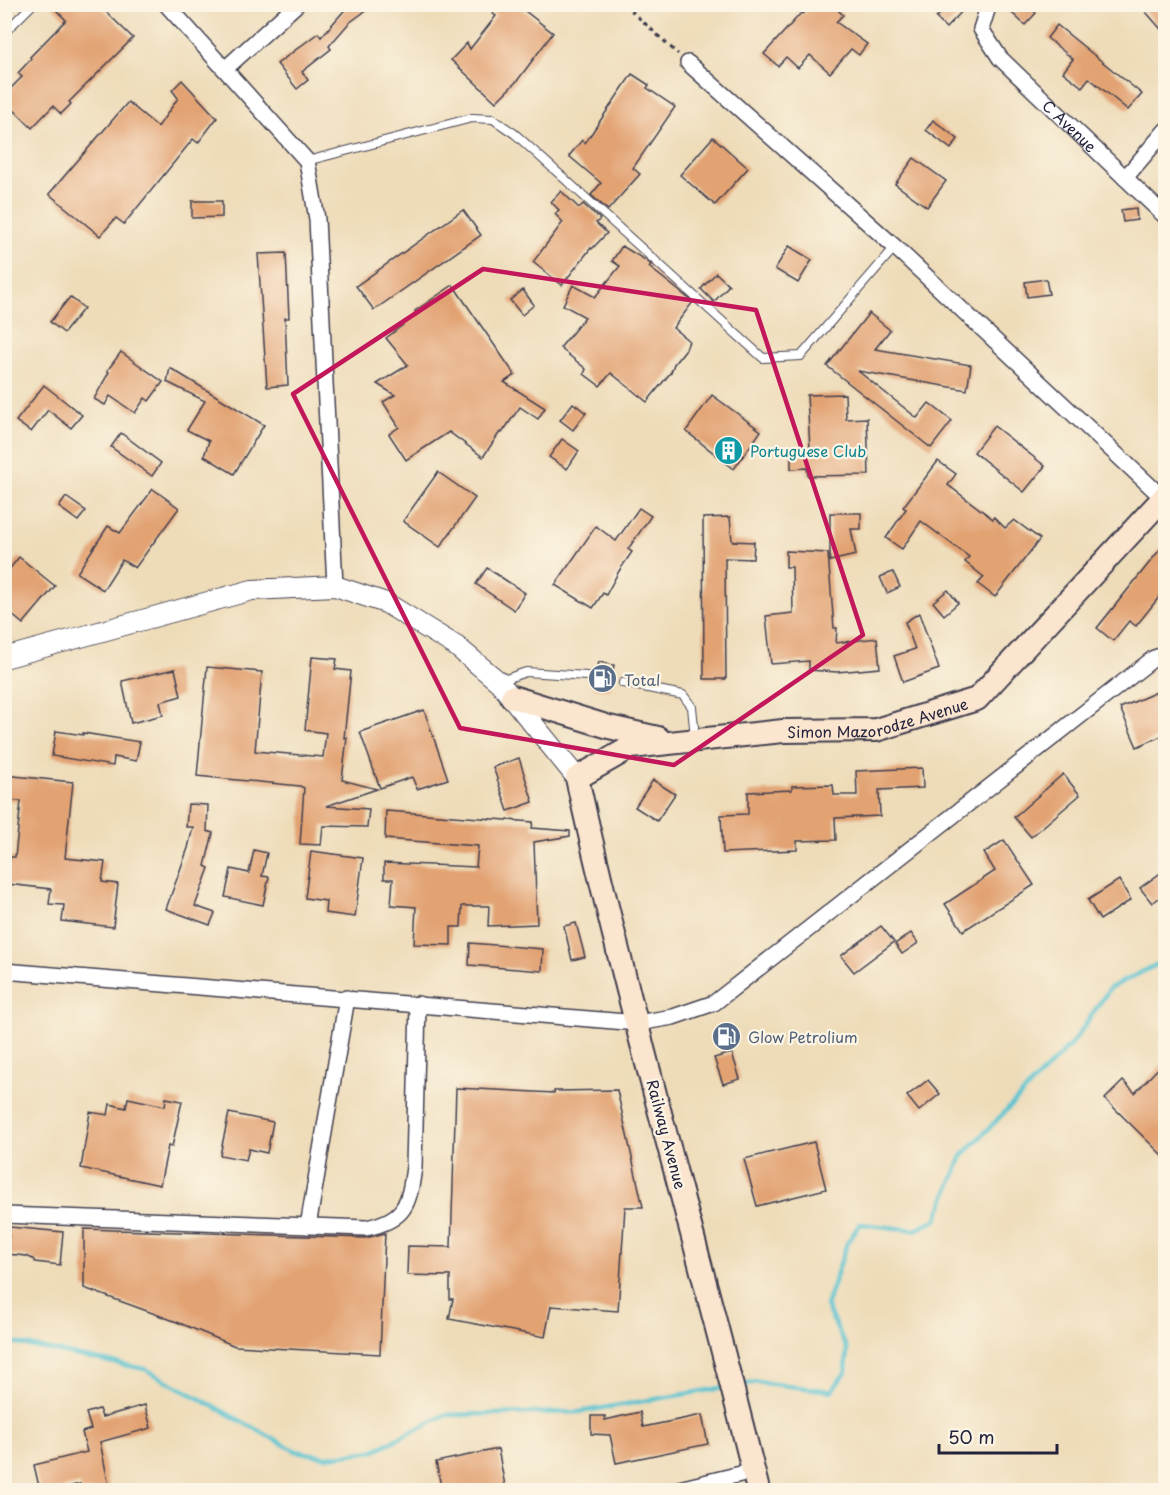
<svg xmlns="http://www.w3.org/2000/svg" width="1170" height="1495" viewBox="0 0 1170 1495" font-family="'Playpen Sans',sans-serif">
  <rect width="100%" height="100%" fill="#fcf5e5"/>
  <filter id="ink" filterUnits="userSpaceOnUse"><feTurbulence type="fractalNoise" baseFrequency=".0167" numOctaves="2"/><feDisplacementMap in="SourceGraphic" scale="12" xChannelSelector="R" yChannelSelector="G"/><feConvolveMatrix kernelMatrix="1 2 1 2 8 2 1 2 1" color-interpolation-filters="sRGB"/></filter>
  <filter id="wash" filterUnits="userSpaceOnUse"><feTurbulence type="fractalNoise" baseFrequency=".008" numOctaves="4" result="noise"/><feDisplacementMap in="SourceGraphic" scale="24" xChannelSelector="R" yChannelSelector="G"/><feGaussianBlur stdDeviation="1.35" result="paint"/><feColorMatrix in="noise" values="0 0 0 0 0 0 0 0 0 0 0 0 0 0 0 0 0 1.4 0 .05"/><feComposite in="paint" operator="in"/></filter>
  <g filter="url(#wash)">
    <rect width="100%" height="100%" fill="#eedcb9"/>
    <g fill="none" stroke-linecap="round" stroke-linejoin="round">
      <!-- stream -->
      <g stroke="#56c2d0" stroke-width="4.5">
        <polyline points="4,1341 145,1369 296,1451 327,1457 373,1451 445,1415 579,1412 727,1387"/>
        <polyline points="738,1385 757,1382 831,1391 846,1372 847,1349 826,1306 847,1243 860,1224 915,1230 936,1220 962,1156 1074,1041 1110,988 1166,960"/>
      </g>
    </g>
    <g id="blocks">
      <!-- building -->
      <g fill="#e2a272">
        <polygon points="50,4 98,4 133,38 69,102 71,104 61,114 53,106 32,128 4,100 4,95 22,77 18,73 31,59 30,57 66,20"/>
        <polygon points="350,4 375,4 349,23 329,46 331,49 302,72 308,80 297,89 277,64 318,33 321,37"/>
        <polygon points="498,4 516,4 553,33 517,81 496,102 451,60 467,43 470,49 496,16 492,13"/>
        <polygon points="813,4 832,4 843,15 836,22 867,44 859,55 851,49 830,73 810,55 798,68 786,57 778,66 764,54 802,12 803,14"/>
        <polygon points="948,4 969,4 946,28 936,18"/>
        <polygon points="1002,4 1026,4 1036,13 1025,25"/>
        <polygon points="1139,4 1166,4 1166,35"/>
        <polygon points="1057,25 1142,94 1128,110 1089,78 1082,87 1063,72 1073,59 1047,38"/>
        <polygon points="632,74 649,85 647,88 675,107 633,168 640,174 608,210 591,195 601,183 569,156 582,140 585,143"/>
        <polygon points="182,80 217,118 198,143 193,139 124,224 116,218 100,236 49,194 128,102 158,127 178,98 172,90"/>
        <polygon points="933,120 958,139 951,149 926,130"/>
        <polygon points="713,137 748,168 715,205 680,175"/>
        <polygon points="914,158 946,181 927,207 895,184"/>
        <polygon points="561,191 579,208 583,204 600,219 596,223 607,233 592,249 591,248 562,285 533,262 563,222 555,214 559,210 551,202"/>
        <polygon points="192,201 222,201 222,217 192,218"/>
        <polygon points="1136,208 1137,220 1123,222 1121,210"/>
        <polygon points="463,210 481,235 374,310 356,286"/>
        <polygon points="622,246 647,261 651,265 649,267 693,302 673,328 689,341 686,349 674,364 671,372 647,402 611,373 600,386 584,374 586,369 560,348 585,317 563,305 573,285 595,297 620,266 612,261"/>
        <polygon points="789,246 812,260 798,283 775,269"/>
        <polygon points="286,253 289,318 285,318 288,385 267,387 258,254"/>
        <polygon points="716,273 729,285 714,302 701,289"/>
        <polygon points="1046,279 1049,294 1027,297 1025,282"/>
        <polygon points="453,285 515,375 504,382 545,408 538,419 520,407 502,433 500,432 483,457 449,432 406,460 389,434 399,427 383,402 395,395 377,384 408,365 386,338 417,314 415,311"/>
        <polygon points="523,290 534,305 522,315 510,300"/>
        <polygon points="70,297 84,308 64,333 50,322"/>
        <polygon points="869,313 890,330 875,349 971,365 967,390 858,371 917,418 929,403 952,421 931,448 827,366"/>
        <polygon points="121,352 163,382 149,401 145,398 135,413 110,396 105,405 94,399 109,372 107,371"/>
        <polygon points="170,368 264,425 234,474 204,456 209,441 187,430 205,401 167,382"/>
        <polygon points="44,385 82,415 71,428 48,410 31,432 16,421"/>
        <polygon points="845,394 846,419 867,418 869,475 808,476 807,468 791,469 791,450 810,449 807,395"/>
        <polygon points="712,395 761,431 734,469 686,431"/>
        <polygon points="573,403 586,413 573,430 560,420"/>
        <polygon points="994,426 1045,466 1024,492 974,452"/>
        <polygon points="121,433 161,463 152,476 111,447"/>
        <polygon points="562,439 579,451 567,469 549,457"/>
        <polygon points="938,461 956,474 948,485 993,519 994,517 1005,528 1014,520 1040,539 995,597 978,584 984,577 965,562 969,557 921,521 902,549 886,538 906,509 903,507"/>
        <polygon points="438,472 475,498 440,547 403,521"/>
        <polygon points="153,489 179,508 135,568 122,560 103,590 77,573 108,526 120,533"/>
        <polygon points="66,497 86,511 78,521 59,507"/>
        <polygon points="639,508 651,516 628,549 632,552 619,571 606,595 603,593 593,608 555,585 596,526 616,541"/>
        <polygon points="830,513 861,513 861,529 851,529 856,555 830,561"/>
        <polygon points="730,517 732,541 754,542 753,559 725,558 726,679 704,679 703,518"/>
        <polygon points="1166,542 1166,600 1160,596 1136,626 1129,621 1113,641 1097,628"/>
        <polygon points="786,551 828,553 834,628 837,628 836,643 877,638 880,668 837,672 809,670 809,661 771,664 766,616 793,613 792,567 786,567"/>
        <polygon points="19,557 55,586 23,624 4,608 4,576"/>
        <polygon points="487,568 525,593 514,610 476,584"/>
        <polygon points="893,572 900,587 887,593 880,577"/>
        <polygon points="948,590 958,603 944,615 933,602"/>
        <polygon points="919,613 939,669 903,682 894,656 915,649 905,622"/>
        <polygon points="312,657 337,659 335,669 351,671 344,738 347,737 342,780 377,789 326,806 369,809 367,827 323,826 321,845 300,844 304,788 300,786 197,776 207,667 262,672 255,751 323,757 326,733 305,730"/>
        <polygon points="599,662 614,665 609,690 592,687"/>
        <polygon points="175,669 181,696 160,702 163,715 131,723 122,681"/>
        <polygon points="1166,688 1166,734 1137,747 1120,708"/>
        <polygon points="424,710 448,779 417,789 412,777 380,788 360,732"/>
        <polygon points="56,731 83,735 83,733 140,742 136,761 114,757 113,766 52,756"/>
        <polygon points="519,758 533,802 508,811 493,767"/>
        <polygon points="922,768 923,788 879,790 880,816 835,818 836,840 797,841 797,850 723,853 721,815 748,814 748,792 792,790 792,786 833,785 834,795 857,795 856,771"/>
        <polygon points="1063,774 1080,795 1031,837 1014,817"/>
        <polygon points="4,775 73,782 65,858 105,862 102,882 118,884 113,927 62,921 64,905 49,904 51,889 7,884 10,857 15,857 21,801 4,800"/>
        <polygon points="653,780 675,794 657,821 635,807"/>
        <polygon points="188,804 208,805 207,831 213,833 205,866 209,868 195,906 215,913 210,925 166,909 188,848 193,827 186,827"/>
        <polygon points="386,811 533,822 532,828 570,831 570,836 534,842 537,924 488,926 489,906 462,906 461,927 451,927 451,945 414,944 416,907 391,905 393,879 384,879 384,863 476,867 478,846 385,839"/>
        <polygon points="1004,840 1034,885 963,931 945,904 995,871 984,853"/>
        <polygon points="254,850 267,853 262,876 269,877 263,905 225,897 231,869 249,873"/>
        <polygon points="311,851 363,858 355,917 325,913 326,901 305,898"/>
        <polygon points="1166,869 1166,893 1152,903 1140,888"/>
        <polygon points="1119,880 1131,900 1100,920 1088,900"/>
        <polygon points="576,923 585,957 572,960 564,926"/>
        <polygon points="881,926 894,942 854,972 841,956"/>
        <polygon points="911,933 918,943 902,954 895,944"/>
        <polygon points="470,943 543,949 542,971 469,965"/>
        <polygon points="732,1053 740,1079 723,1084 714,1058"/>
        <polygon points="1166,1060 1166,1159 1105,1099 1123,1081 1135,1093"/>
        <polygon points="928,1080 940,1094 919,1111 907,1096"/>
        <polygon points="456,1088 554,1093 554,1091 617,1090 643,1207 625,1207 618,1311 551,1306 545,1337 449,1319 453,1299 450,1299 450,1276 407,1275 408,1246 451,1247"/>
        <polygon points="128,1098 165,1106 166,1098 182,1101 172,1147 168,1146 160,1185 81,1168 90,1112 108,1115 110,1104 126,1108"/>
        <polygon points="229,1113 273,1122 267,1153 249,1149 246,1160 220,1155"/>
        <polygon points="814,1142 826,1189 757,1206 744,1159"/>
        <polygon points="10,1227 63,1232 60,1265 35,1262 33,1259 26,1256 7,1254"/>
        <polygon points="84,1229 366,1238 385,1233 380,1354 235,1346 177,1322 84,1288"/>
        <polygon points="145,1405 151,1428 100,1442 110,1491 81,1491 80,1484 52,1491 40,1491 34,1465 87,1452 82,1432 91,1429 86,1413 99,1409 102,1417"/>
        <polygon points="640,1412 643,1427 702,1415 708,1444 616,1463 610,1435 591,1434 591,1416 605,1416 605,1420"/>
        <polygon points="498,1449 506,1491 442,1491 436,1462"/>
      </g>
    </g>
  </g>
  <g filter="url(#ink)">
    <use href="#blocks" fill-opacity="0" stroke="#413e4e" stroke-width="1.5"/>
    <g fill="none" stroke-linecap="round" stroke-linejoin="round">
      <defs>
        <g id="service">
          <polyline points="4,33 33,4"/>
          <polyline points="307,161 472,118 493,119 515,134 763,358 801,356 895,247"/>
          <polyline points="500,681 526,672 587,676"/>
          <polyline points="623,683 683,695 692,707 695,737"/>
        </g>
        <g id="minor">
          <polyline points="166,4 307,161 317,219 335,586"/>
          <path id="s1" d="M 989,4 L 981,29 L 1000,58 L 1166,217"/>
          <polyline points="688,63 895,247 1163,498"/>
          <polyline points="225,69 297,4"/>
          <polyline points="1125,178 1166,130"/>
          <polyline points="4,971 638,1023 673,1017 714,1003 1154,658 1166,654"/>
          <path d="M 4,1215 L 366,1228 C 405,1220 409,1205 414,1167 L 418,1004"/>
          <polyline points="308,1226 347,998"/>
          <polyline points="675,1490 753,1471"/>
        </g>
        <polyline id="tertiary" points="4,658 252,590 335,586 386,603 456,646 499,682 577,778"/>
        <g id="secondary">
          <polyline points="512,697 609,727 658,738"/>
          <path id="s2" d="M 758,1490 C 700,1252 630,1017 577,778 L 631,747 L 783,731 L 876,730 L 977,699 L 1166,495"/>
        </g>
      </defs>
      <!-- service casing -->
      <use href="#service" stroke="#413e4e" stroke-width="10"/>
      <!-- minor casing -->
      <use href="#minor" stroke="#413e4e" stroke-width="18"/>
      <!-- tertiary casing -->
      <use href="#tertiary" stroke="#413e4e" stroke-width="22"/>
      <!-- secondary casing -->
      <use href="#secondary" stroke="#413e4e" stroke-width="26"/>
      <!-- path -->
      <polyline stroke="#413e4e" stroke-width="3" stroke-dasharray="4.5 4.5" stroke-linecap="butt" points="624,4 678,54"/>
      <!-- service -->
      <use href="#service" stroke="#fff" stroke-width="8"/>
      <!-- minor -->
      <use href="#minor" stroke="#fff" stroke-width="15"/>
      <!-- tertiary -->
      <use href="#tertiary" stroke="#fff" stroke-width="20"/>
      <!-- secondary -->
      <use href="#secondary" stroke="#fbe5cf" stroke-width="22"/>
    </g>
  </g>
  <!-- marked area -->
  <path fill="none" stroke="#c2185b" stroke-width="4.5" stroke-linejoin="round" d="M 483,269 L 756,310 L 863,635 L 674,765 L 460,728 L 293,394 Z"/>
  <!-- icons -->
  <defs>
    <symbol id="building-disc" viewBox="-11 -11 22 22"><circle r="9.5" fill="#0f9aa8" stroke="#fcf5e5"/><path d="M-4-6H4V6H1V3H-1V6H-4ZM-2.5-4.3h1.7v1.8h-1.7ZM.8-4.3h1.7v1.8H.8ZM-2.5-1h1.7V.8h-1.7ZM.8-1h1.7V.8H.8Z" fill="#fff"/></symbol>
    <symbol id="fuel-disc" viewBox="-11 -11 22 22"><circle r="9.5" fill="#5c6f8a" stroke="#fcf5e5"/><path d="M-5.5-6h7V0h2V4h1.3V-2.5L3-4.5l.8-.8L6-3V5H2.5V1h-1V6h-7ZM-4.2-4.7v3.2H.2V-4.7Z" fill="#fff"/></symbol>
  </defs>
  <g fill-rule="evenodd">
    <use href="#building-disc" x="712" y="434" width="33" height="33"/>
    <use href="#fuel-disc" x="586" y="662" width="33" height="33"/>
    <use href="#fuel-disc" x="710" y="1020" width="33" height="33"/>
  </g>
  <g text-anchor="middle" dominant-baseline="central" stroke-width="4.5" stroke-linejoin="round" paint-order="stroke">
    <!-- street labels -->
    <g font-size="15" fill="#22223b" stroke="#fcf5e5">
      <text stroke="none"><textPath href="#s1" startOffset="158">C Avenue</textPath></text>
      <text stroke="none"><textPath href="#s2" startOffset="1046">Simon Mazorodze Avenue</textPath></text>
      <text transform="translate(667 1134) rotate(75)">Railway Avenue</text>
    </g>
    <!-- culture labels -->
    <g font-size="15" fill="#0d838f" stroke="#fcf5e5" text-anchor="start">
      <text x="750" y="450">Portuguese Club</text>
    </g>
    <!-- service labels -->
    <g font-size="15" fill="#4e5e75" stroke="#fcf5e5" text-anchor="start">
      <text x="624" y="679">Total</text>
      <text x="748" y="1036">Glow Petrolium</text>
    </g>
  </g>
  <!-- margin -->
  <rect width="1170" height="1495" fill="none" stroke="#fcf5e5" stroke-width="24"/>
  <!-- scale -->
  <path d="M939 1444v9h118v-9" fill="none" stroke="#22223b" stroke-width="3"/>
  <text x="948" y="1444" font-size="18" fill="#22223b" stroke="#fcf5e5" stroke-width="4.5" paint-order="stroke">50 m</text>
</svg>
